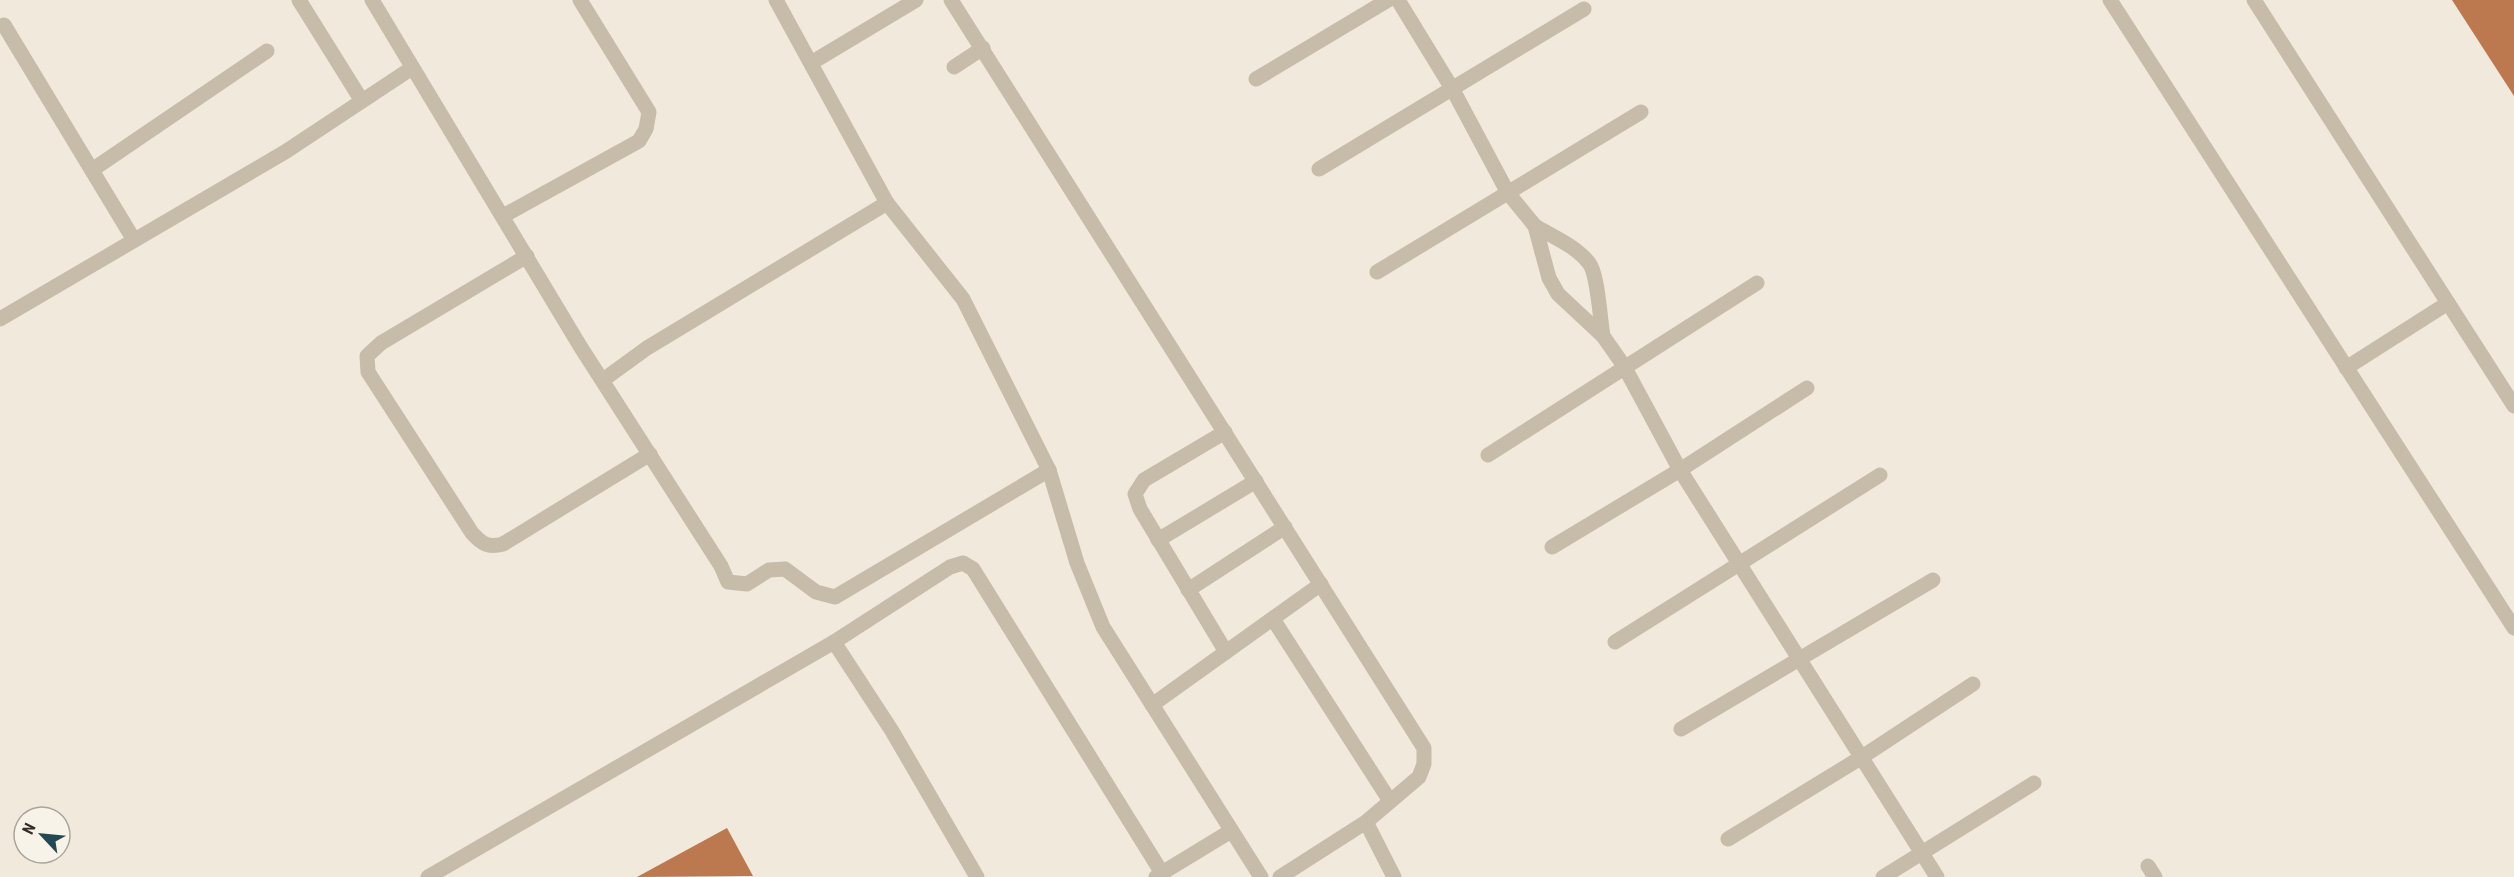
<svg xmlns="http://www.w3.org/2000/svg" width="2514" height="877" viewBox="0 0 2514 877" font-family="'Roboto Condensed',sans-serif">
  <rect width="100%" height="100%" fill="#f0e9dc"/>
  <!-- building -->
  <g fill="#bc784e">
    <polygon points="2452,0 2514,0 2514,96"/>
    <polygon points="727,828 753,876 637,877"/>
  </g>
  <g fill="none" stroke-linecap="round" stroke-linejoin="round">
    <!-- minor -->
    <g stroke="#c7bba9" stroke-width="15">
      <polyline points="299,0 362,101"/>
      <polyline points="372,0 580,346 721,566 728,582 747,584 769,570 785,569 816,592 835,597 1049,470"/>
      <polyline points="776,0 887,203 963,299 1049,470 1077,563 1103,627 1261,877"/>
      <polyline points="951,0 1424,748 1424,764 1419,777 1366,822 1394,877"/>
      <polyline points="1398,0 1453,90 1508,193 1535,226 1549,278 1558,294 1603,336 1624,366 1680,470 1937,877"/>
      <polyline points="2110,0 2514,628"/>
      <polyline points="2254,0 2514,406"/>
      <polyline points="4,25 134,240"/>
      <polyline points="811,63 916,0"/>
      <polyline points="954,67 983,48"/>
      <polyline points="1256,79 1388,0"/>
      <polyline points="1319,169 1584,9"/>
      <polyline points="92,170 267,51"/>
      <polyline points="503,216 639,141 646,129 649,112 580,0"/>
      <path d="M 1535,226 C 1553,237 1576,246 1589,263 C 1598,274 1600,320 1603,336"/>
      <path d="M 527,256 L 381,343 L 367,356 L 368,372 L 472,533 C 482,544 488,548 503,544 L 650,454"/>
      <polyline points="1377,272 1641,112"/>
      <polyline points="0,319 285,152 412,68"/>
      <polyline points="2346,368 2448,303"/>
      <polyline points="603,380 647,348 887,203"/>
      <polyline points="1225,432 1144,480 1135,494 1140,509 1226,652"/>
      <polyline points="1488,455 1757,283"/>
      <polyline points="1158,540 1256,481"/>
      <polyline points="1552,547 1680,470 1807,388"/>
      <polyline points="1188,590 1285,527"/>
      <polyline points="1273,619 1390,801"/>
      <polyline points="834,642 892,731 977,877"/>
      <polyline points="1615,642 1880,475"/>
      <polyline points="1152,705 1321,584"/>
      <polyline points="1681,729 1933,580"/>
      <polyline points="1728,839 1862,757 1973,684"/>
      <polyline points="2148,866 2155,877"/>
      <polyline points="1162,873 1231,831"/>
      <polyline points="428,877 834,642 950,567 963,563 973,569 1162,873 1156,877"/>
      <polyline points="1280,877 1366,822"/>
      <polyline points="1883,877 2034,783"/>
    </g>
  </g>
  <!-- north arrow -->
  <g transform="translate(42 835) rotate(296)"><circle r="28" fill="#f8f3e8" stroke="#aaa49b" stroke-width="1.5"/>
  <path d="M0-4.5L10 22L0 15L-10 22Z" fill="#214853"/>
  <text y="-9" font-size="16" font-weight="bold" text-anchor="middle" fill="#352e28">N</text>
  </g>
</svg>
